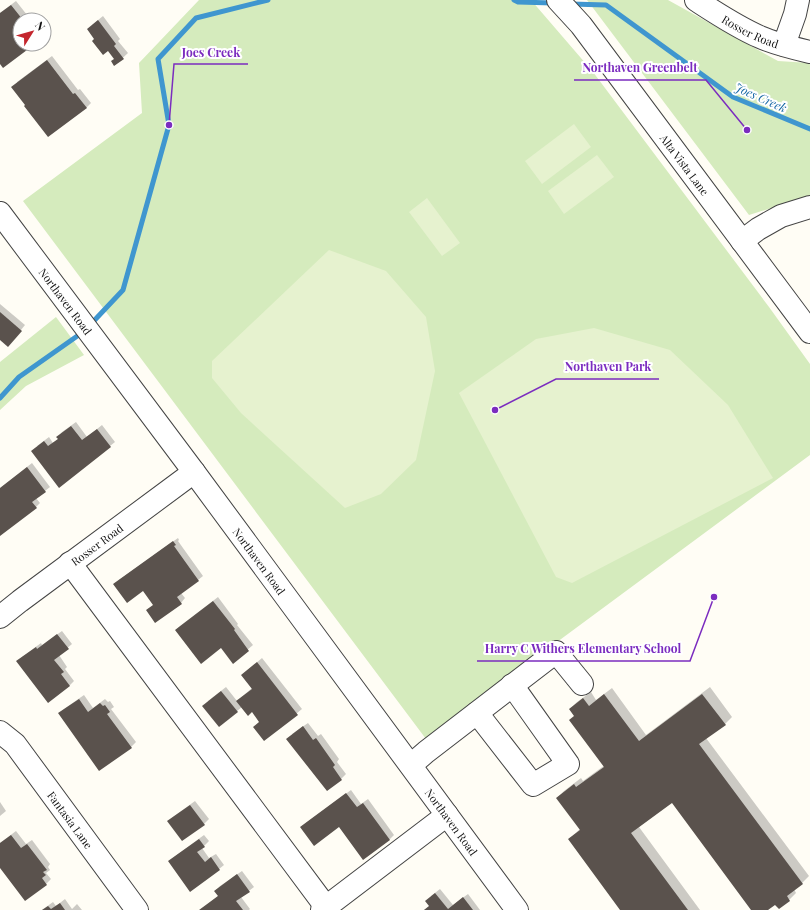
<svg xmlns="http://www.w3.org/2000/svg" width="810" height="910" viewBox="0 0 810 910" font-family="'Playfair Display',serif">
  <rect width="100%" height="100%" fill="#fffdf5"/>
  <!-- green -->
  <g fill="#d5ebbd">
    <polygon points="199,0 531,0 593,72 769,307 810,364 810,455 426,739 23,201 142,113 139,63"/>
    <polygon points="587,0 668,0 778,61 810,63 810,196 749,215"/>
    <polygon points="56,317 84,355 26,386 0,410 0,362"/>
  </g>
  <!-- pitch -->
  <g fill="#e6f2cf">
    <polygon points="574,124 591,147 542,184 525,161"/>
    <polygon points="597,155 614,177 564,214 548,191"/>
    <polygon points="427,198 460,243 442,256 409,212"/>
    <polygon points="329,250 386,271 426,317 435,371 416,460 381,494 345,508 241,413 212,378 212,361"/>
    <polygon points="594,328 670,350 728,405 773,478 572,583 556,577 459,393 536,339"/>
  </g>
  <!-- shadow -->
  <g fill="#0003">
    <polygon points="16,1 31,20 20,20 20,44 33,44 0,62 0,13"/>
    <polygon points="38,16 42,20 32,20"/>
    <polygon points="103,16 120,39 118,41 128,53 115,65 115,58 108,49 95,39 92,25"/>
    <polygon points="44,23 50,31 44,36"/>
    <polygon points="52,56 78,90 80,89 91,103 86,108 26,105 17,82"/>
    <polygon points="0,304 25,325 12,341 0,338"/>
    <polygon points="76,422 87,437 102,425 115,442 110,446 37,446 49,437 53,443 59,438 58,437 62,432"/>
    <polygon points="32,463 50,487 36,498 40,503 36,507 0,535 0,488"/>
    <polygon points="178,538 179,540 178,541 203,576 198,580 181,593 185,598 181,603 154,604 143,590 119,580"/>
    <polygon points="218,597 238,624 237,625 253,645 233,662 221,647 176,630 180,626"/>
    <polygon points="62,631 72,644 59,655 67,667 65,669 74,681 69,686 22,657 41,643 42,645"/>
    <polygon points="262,658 302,709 264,740 260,721 252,711 242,707 237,711 208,701 226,687 237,701 252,688 242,675"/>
    <polygon points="710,687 732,717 725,724 706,738 809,876 802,883 794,889 796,893 789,900 779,908 776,903 766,910 752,910 672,802 639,827 700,910 621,910 569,839 580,829 557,798 564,791 581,778 583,781 605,765 570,709 577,702 591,692 596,700 612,688 646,735"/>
    <polygon points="84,695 93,708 105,699 108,702 110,701 114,707 111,709 136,742 131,747 99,769 60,713 64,709"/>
    <polygon points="308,723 318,736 321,734 339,759 337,762 346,774 341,779 292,734"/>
    <polygon points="351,790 361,804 368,799 394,835 390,839 363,859 339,826 306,823"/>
    <polygon points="195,801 209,819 204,824 168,822 173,817"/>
    <polygon points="0,802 6,811 0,816"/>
    <polygon points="16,831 26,844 32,840 50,864 48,867 50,870 46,873 51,879 46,884 0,866 0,843"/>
    <polygon points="204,835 209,841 202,848 209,858 216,854 224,865 219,869 174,857"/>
    <polygon points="242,871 254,887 241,897 250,909 249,910 201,910 219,895 215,891 220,886"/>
    <polygon points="440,889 453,905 468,894 480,910 424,910 430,906 431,896"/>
    <polygon points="65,899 72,909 77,904 82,910 42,910 53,902 56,906"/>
  </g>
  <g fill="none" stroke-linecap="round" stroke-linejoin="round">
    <!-- stream -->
    <g stroke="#3f96cf" stroke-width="5">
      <polyline points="514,0 518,2 553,3"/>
      <polyline points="571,4 606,5 733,97 810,129"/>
      <polyline points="90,325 123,290 169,125 158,59 196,18 268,0"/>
      <polyline points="0,398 19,377 83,332"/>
    </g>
  </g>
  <!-- building -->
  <g fill="#5a524d">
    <polygon points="11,5 23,20 20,20 20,44 35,44 3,68 0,64 0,13"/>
    <polygon points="98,20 116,44 114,46 124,59 114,66 111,61 114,59 108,51 103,55 92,41 94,39 87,29"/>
    <polygon points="47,60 73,94 75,93 87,108 48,137 24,106 25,105 11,87"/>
    <polygon points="0,312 22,331 8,347 0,340"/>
    <polygon points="71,426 82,440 97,429 111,447 59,488 31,451 44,441 48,446 58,439 56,437"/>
    <polygon points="27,467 46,492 32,502 37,508 0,536 0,488"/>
    <polygon points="173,541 176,545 174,546 199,581 177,597 182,604 155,623 146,610 153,605 143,591 127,603 113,584"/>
    <polygon points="213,601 235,629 234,630 249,651 233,664 221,648 201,664 175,630"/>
    <polygon points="57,634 69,649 54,660 64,672 61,674 70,686 48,703 16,661 36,647 37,649"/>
    <polygon points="257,662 298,715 264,741 253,727 259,722 252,712 248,716 236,701 252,689 241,675"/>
    <polygon points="221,691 238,712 219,727 202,706"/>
    <polygon points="604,694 639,741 702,694 726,725 699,744 803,884 787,896 790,901 779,909 775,905 768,910 751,910 672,803 631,833 688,910 620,910 568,839 580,830 556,798 574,784 576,787 604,767 569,720 574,716 569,709 583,698 589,706"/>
    <polygon points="79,699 88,712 100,703 103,706 105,705 110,712 107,714 132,748 99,771 58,713"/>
    <polygon points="303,726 313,740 316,738 335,765 333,767 342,780 327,791 286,739"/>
    <polygon points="346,793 357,807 363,803 390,840 363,860 339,827 314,846 300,827"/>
    <polygon points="190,805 205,825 182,841 167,821"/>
    <polygon points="11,835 21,848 27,844 47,870 43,872 46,875 42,878 47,885 25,901 0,868 0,843"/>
    <polygon points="199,839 205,847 197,852 205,862 211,857 220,870 190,892 168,861"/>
    <polygon points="237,874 250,892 236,901 243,910 199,910 218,896 214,891"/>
    <polygon points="435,893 448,909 463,897 473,910 424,910 429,906 425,901"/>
    <polygon points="60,903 65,910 42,910 48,906 51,909"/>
  </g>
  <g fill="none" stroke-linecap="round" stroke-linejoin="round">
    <defs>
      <g id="minor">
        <path id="s1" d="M 558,0 L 581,25 L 810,332"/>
        <path id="s2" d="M 696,0 C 716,13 737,27 760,37 C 776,44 793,48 810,52"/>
        <polyline points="784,45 795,14 798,0"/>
        <path id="s3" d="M 0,213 L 194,472 L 517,910"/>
        <polyline points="742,241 758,229 781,216 810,207"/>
        <polyline points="70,563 326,907"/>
        <path id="s4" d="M 0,617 L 20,601 L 194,472"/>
        <polyline points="477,713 533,785 568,764 512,685"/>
        <path id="s5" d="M 0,732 L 15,744 L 137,910"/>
        <polyline points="411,765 426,752 556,652 582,684"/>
        <polyline points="322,910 447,815"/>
      </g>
    </defs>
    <!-- minor casing -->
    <use href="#minor" stroke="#444" stroke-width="24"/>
    <!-- minor -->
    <use href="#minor" stroke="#fff" stroke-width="22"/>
  </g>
  <g text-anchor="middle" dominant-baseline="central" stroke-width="4" stroke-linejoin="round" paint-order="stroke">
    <!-- street labels -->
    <g font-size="11" fill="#111" stroke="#fff">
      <text stroke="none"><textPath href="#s2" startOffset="63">Rosser Road</textPath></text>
      <text stroke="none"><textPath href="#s1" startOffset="208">Alta Vista Lane</textPath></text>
      <text stroke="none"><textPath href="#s3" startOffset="110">Northaven Road</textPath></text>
      <text stroke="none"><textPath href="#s4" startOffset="121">Rosser Road</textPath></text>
      <text stroke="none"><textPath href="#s3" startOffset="434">Northaven Road</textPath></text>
      <text stroke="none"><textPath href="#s5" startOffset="113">Fantasia Lane</textPath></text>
      <text stroke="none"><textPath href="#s3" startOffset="758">Northaven Road</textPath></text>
    </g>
    <!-- water labels -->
    <g font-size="12" font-style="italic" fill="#1768a6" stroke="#fff">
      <text transform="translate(761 97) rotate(24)">Joes Creek</text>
    </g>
  </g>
  <!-- callouts -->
  <path fill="none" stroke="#7b2cbf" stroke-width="1.5" d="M169 125L174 64H248M747 130L706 80H574M495 410L556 379H659M714 597L690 661H477"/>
  <g fill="#7b2cbf" stroke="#fff" stroke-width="1.5">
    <circle cx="169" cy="125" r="4"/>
    <circle cx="747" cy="130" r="4"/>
    <circle cx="495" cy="410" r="4"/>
    <circle cx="714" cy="597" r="4"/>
  </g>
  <g font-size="12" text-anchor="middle" font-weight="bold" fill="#7b2cbf" stroke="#fff" stroke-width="4" stroke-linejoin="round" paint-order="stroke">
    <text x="211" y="57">Joes Creek</text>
    <text x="640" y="72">Northaven Greenbelt</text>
    <text x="608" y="371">Northaven Park</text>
    <text x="583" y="653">Harry C Withers Elementary School</text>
  </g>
  <!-- north arrow -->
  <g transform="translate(32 32) rotate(53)"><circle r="19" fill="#ffffff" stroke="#a0a0a0"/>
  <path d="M0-3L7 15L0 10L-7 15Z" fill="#c4262e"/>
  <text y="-6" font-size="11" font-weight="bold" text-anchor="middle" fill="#111111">N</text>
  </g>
</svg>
